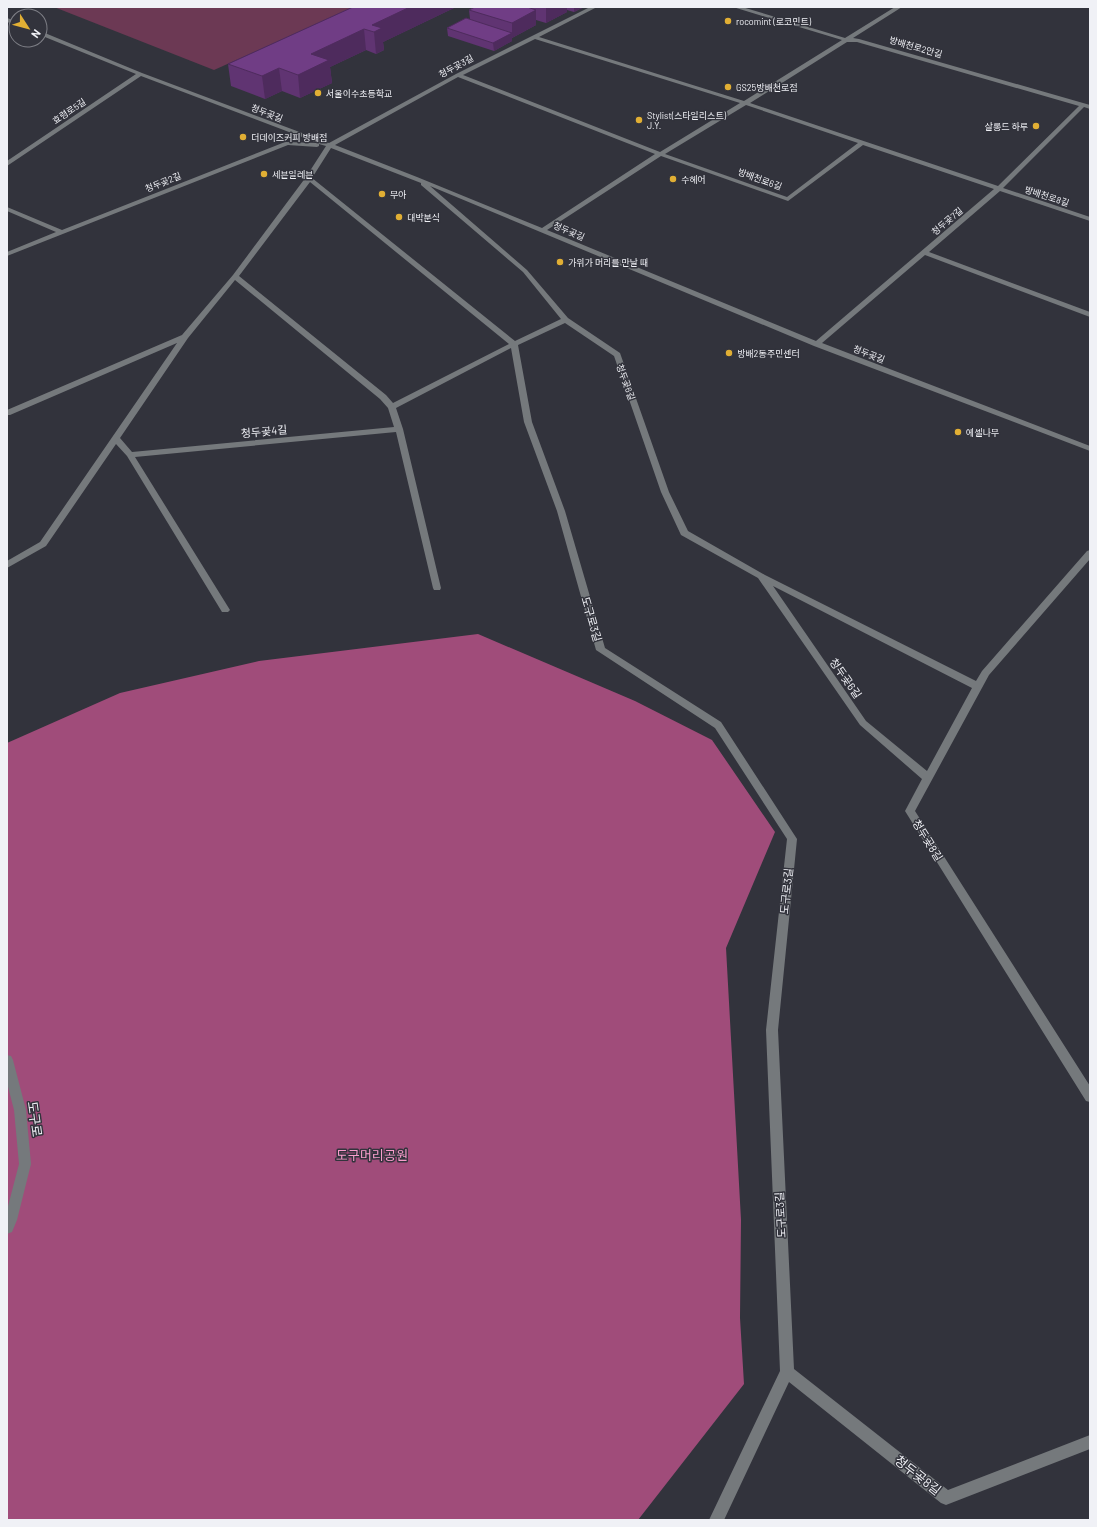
<svg xmlns="http://www.w3.org/2000/svg" width="1097" height="1527" viewBox="0 0 1097 1527" font-family="Barlow,'Noto Sans KR',sans-serif">
  <rect width="100%" height="100%" fill="#32333c"/>
  <!-- green -->
  <polygon fill="#6c3954" points="54,7 355,7 214,70"/>
  <!-- forest -->
  <polygon fill="#a04c7a" points="478,634 635,701 712,740 775,832 726,948 741,1220 740,1318 744,1384 638,1520 7,1520 7,743 120,693 259,661"/>
  <g fill="none" stroke-linecap="round" stroke-linejoin="round">
    <!-- minor -->
    <g fill="#75797c" fill-rule="evenodd">
      <path d="M 590,7 L 597,7 L 539,37 L 744,101 L 842,40 L 733,7 L 742,7 L 845,38 L 895,7 L 902,7 L 853,38 L 859,39 L 1090,105 L 1090,109 L 1084,107 L 1003,188 L 1090,217 L 1090,221 L 1000,191 L 929,252 L 1090,312 L 1090,317 L 925,255 L 822,343 L 1090,446 L 1090,451 L 814,346 L 430,186 L 527,270 L 568,318 L 620,353 L 669,492 L 688,531 L 765,575 L 976,681 L 982,671 L 1087,551 L 1090,550 L 1090,559 L 989,675 L 915,811 L 1090,1086 L 1090,1102 L 1086,1101 L 905,811 L 922,779 L 860,725 L 758,578 L 681,535 L 661,492 L 614,356 L 565,323 L 518,345 L 532,422 L 565,511 L 605,648 L 721,722 L 797,839 L 778,1030 L 794,1369 L 948,1490 L 1090,1435 L 1090,1449 L 946,1505 L 941,1503 L 789,1382 L 724,1520 L 709,1520 L 780,1371 L 766,1030 L 787,839 L 715,728 L 596,650 L 557,511 L 524,422 L 511,348 L 396,408 L 403,429 L 441,588 L 440,590 L 434,590 L 433,588 L 396,432 L 135,457 L 230,610 L 228,612 L 222,612 L 127,456 L 116,444 L 46,546 L 7,568 L 7,561 L 40,542 L 177,343 L 10,415 L 7,415 L 7,410 L 182,335 L 233,275 L 306,177 L 326,146 L 319,144 L 319,146 L 317,147 L 288,145 L 7,256 L 7,252 L 56,232 L 7,211 L 7,207 L 62,230 L 285,142 L 318,143 L 141,76 L 7,166 L 7,161 L 136,74 L 40,35 L 40,31 L 142,73 L 329,143 L 456,74 ZM 535,39 L 740,103 L 660,152 L 463,75 ZM 847,42 L 857,42 L 1079,106 L 998,186 L 750,103 ZM 458,77 L 655,154 L 542,228 L 417,177 L 335,145 ZM 746,105 L 858,143 L 787,197 L 665,154 ZM 863,145 L 994,189 L 816,341 L 547,230 L 661,156 L 788,201 ZM 331,148 L 421,183 L 421,185 L 523,272 L 561,319 L 515,341 L 312,178 ZM 310,182 L 509,344 L 393,403 L 386,395 L 239,276 ZM 235,280 L 380,399 L 388,408 L 394,427 L 132,452 L 120,438 L 188,338 ZM 773,586 L 972,688 L 927,771 L 866,721 Z"/>
      <polygon points="7,18 16,21 16,25 7,22"/>
      <polygon points="7,1055 11,1056 13,1060 26,1110 31,1164 17,1220 12,1232 7,1234 7,1210 19,1164 14,1110 7,1083"/>
    </g>
  </g>
  <!-- wall -->
  <g fill="#603472">
    <polygon points="353,7 456,7 383,42 384,50 376,54 366,50 330,67 332,83 300,98 282,91 265,99 231,86 228,64"/>
    <polygon points="475,7 584,7 574,12 567,10 567,12 546,23 536,20 536,25 512,38 512,41 494,51 448,36 447,28 470,19 469,10"/>
  </g>
  <!-- shaded-wall -->
  <g fill="#4e2b5d">
    <polygon points="410,7 456,7 383,42 384,50 376,54 374,32 372,25"/>
    <polygon points="546,7 567,7 567,12 546,23"/>
    <polygon points="574,7 584,7 574,12"/>
    <polygon points="536,10 536,25 512,38 512,41 494,51 493,43 512,33 512,23"/>
    <polygon points="364,29 366,50 330,67 332,83 300,98 298,75 311,54"/>
    <polygon points="279,68 282,91 265,99 262,76"/>
  </g>
  <!-- building -->
  <g fill="#703d85" stroke="#4e2b5d">
    <polygon points="353,7 410,7 372,25 382,28 374,32 364,29 311,54 329,60 298,75 279,68 262,76 228,64"/>
    <polygon points="475,7 527,7 536,10 512,23 469,10"/>
    <polygon points="466,18 512,33 493,43 447,28"/>
  </g>
  <!-- markers -->
  <g fill="#e1af34" stroke="#32333c" stroke-width="1.5">
    <circle cx="728" cy="21" r="4"/>
    <circle cx="728" cy="87" r="4"/>
    <circle cx="318" cy="93" r="4"/>
    <circle cx="639" cy="120" r="4"/>
    <circle cx="1036" cy="126" r="4"/>
    <circle cx="243" cy="137" r="4"/>
    <circle cx="264" cy="174" r="4"/>
    <circle cx="673" cy="179" r="4"/>
    <circle cx="382" cy="194" r="4"/>
    <circle cx="399" cy="217" r="4"/>
    <circle cx="560" cy="262" r="4"/>
    <circle cx="729" cy="353" r="4"/>
    <circle cx="958" cy="432" r="4"/>
  </g>
  <g text-anchor="middle" dominant-baseline="central" stroke-width="3" stroke-linejoin="round" paint-order="stroke">
    <!-- far-poi labels -->
    <g font-size="9" fill="#f0f1f6" stroke="#32333c" text-anchor="start">
      <text x="736" y="21">rocomint (로코민트)</text>
      <text x="736" y="87">GS25방배천로점</text>
      <text x="326" y="93">서울이수초등학교</text>
      <text x="647" y="115">Stylist(스타일리스트)<tspan x="647" dy="10">J.Y.</tspan></text>
      <text x="1028" y="126" text-anchor="end">살롱드 하루</text>
      <text x="251" y="137">더데이즈커피 방배점</text>
      <text x="272" y="174">세븐일레븐</text>
      <text x="681" y="179">수헤어</text>
      <text x="390" y="194">무아</text>
      <text x="407" y="217">대박분식</text>
      <text x="568" y="262">가위가 머리를 만날 때</text>
      <text x="737" y="353">방배2동주민센터</text>
      <text x="966" y="432">에셀나무</text>
    </g>
    <!-- far-street labels -->
    <g font-size="9" fill="#f0f1f6" stroke="#32333c">
      <text transform="translate(916 47) rotate(16)">방배천로2안길</text>
      <text transform="translate(456 66) rotate(-28)">청두곶3길</text>
      <text transform="translate(69 111) rotate(-34)">효령로5길</text>
      <text transform="translate(267 113) rotate(21)">청두곶길</text>
      <text transform="translate(760 179) rotate(20)">방배천로6길</text>
      <text transform="translate(163 182) rotate(-22)">청두곶2길</text>
      <text transform="translate(1047 196) rotate(18)">방배천로8길</text>
      <text transform="translate(947 221) rotate(-40)">청두곶7길</text>
      <text transform="translate(569 231) rotate(23)">청두곶길</text>
      <text transform="translate(869 354) rotate(21)">청두곶길</text>
      <text transform="translate(626 382) rotate(70)">청두곶6길</text>
    </g>
    <!-- street labels -->
    <g font-size="11" fill="#f0f1f6" stroke="#32333c">
      <text transform="translate(264 431) rotate(-5)">청두곶4길</text>
      <text transform="translate(592 619) rotate(74)">도구로3길</text>
      <text transform="translate(846 678) rotate(55)">청두곶6길</text>
      <text transform="translate(928 840) rotate(58)">청두곶8길</text>
      <text transform="translate(786 891) rotate(-84)">도구로3길</text>
      <text transform="translate(780 1215) rotate(-93)">도구로3길</text>
    </g>
    <!-- near-street labels -->
    <g font-size="13" fill="#f0f1f6" stroke="#32333c">
      <text transform="translate(35 1119) rotate(82)">도구로</text>
      <text transform="translate(918 1475) rotate(38)">청두곶8길</text>
    </g>
    <!-- near-park labels -->
    <g font-size="13" fill="#f99dcc" stroke="#32333c">
      <text x="372" y="1155">도구머리공원</text>
    </g>
  </g>
  <!-- border -->
  <rect width="1097" height="1527" fill="none" stroke="#f0f1f6" stroke-width="16"/>
  <!-- north arrow -->
  <g transform="translate(28 28) rotate(126)"><circle r="19" fill="#32333c" stroke="#7e7f86"/>
  <path d="M0-3L7 15L0 10L-7 15Z" fill="#e1af34"/>
  <text y="-6" font-size="11" font-weight="bold" text-anchor="middle" fill="#f0f1f6">N</text>
  </g>
</svg>
